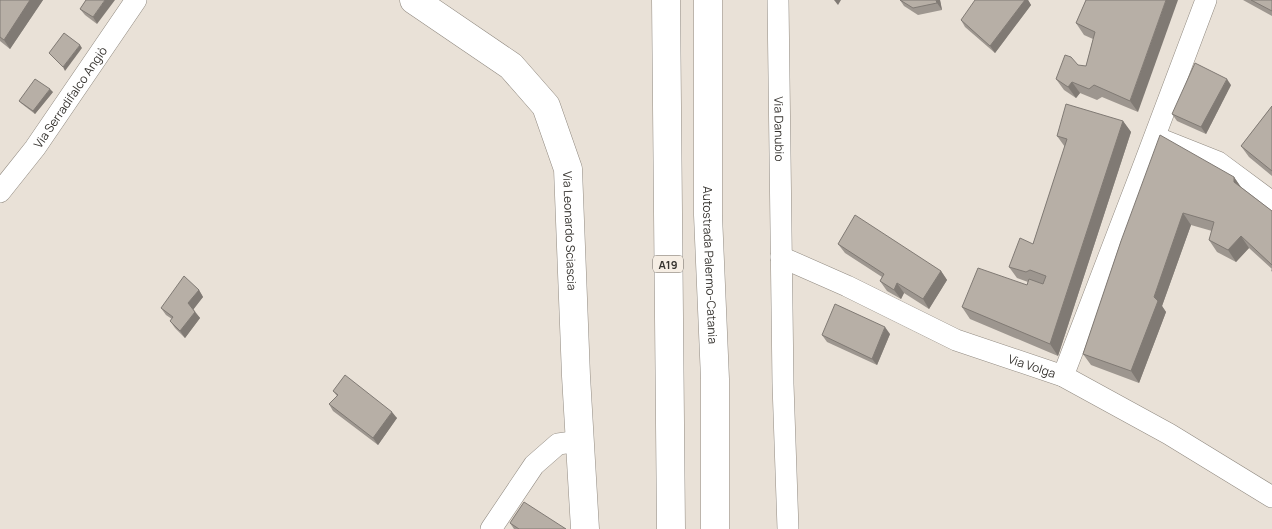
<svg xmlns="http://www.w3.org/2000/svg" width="1272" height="529" viewBox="0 0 1272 529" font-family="Manrope,sans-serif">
  <rect width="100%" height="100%" fill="#e9e1d7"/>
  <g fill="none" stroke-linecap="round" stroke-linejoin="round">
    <defs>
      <g id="street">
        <path id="s1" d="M 778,0 L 783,384 L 788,529"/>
        <polyline points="1155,137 1218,162 1272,202"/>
        <path id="s2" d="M 0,192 L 35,148 L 136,0"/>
        <path id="s3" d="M 781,257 L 847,286 L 956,340 L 1063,376 L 1169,434 L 1272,497"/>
        <polyline points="1063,376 1145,162 1206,0"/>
        <polyline points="491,529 534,465 558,444 580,441"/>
      </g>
      <g id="secondary">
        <path id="s4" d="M 414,0 L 511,66 L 546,106 L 568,169 L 576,376 L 585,529"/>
      </g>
      <g id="highway">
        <polyline points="666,0 671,529"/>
        <path id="s5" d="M 708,0 L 708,215 L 715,379 L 715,529"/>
      </g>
    </defs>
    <!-- street casing -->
    <use href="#street" stroke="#918a81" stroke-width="22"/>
    <!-- secondary casing -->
    <use href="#secondary" stroke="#918a81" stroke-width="29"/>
    <!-- highway casing -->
    <use href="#highway" stroke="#918a81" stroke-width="29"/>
    <!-- street -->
    <use href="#street" stroke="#fff" stroke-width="21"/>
    <!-- secondary -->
    <use href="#secondary" stroke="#fff" stroke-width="28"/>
    <!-- highway -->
    <use href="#highway" stroke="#fff" stroke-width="28"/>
  </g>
  <!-- wall -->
  <g fill="#9d968f">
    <polygon points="0,0 43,0 10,49 0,41"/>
    <polygon points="86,0 97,24 85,15 80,9"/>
    <polygon points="900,0 940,0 942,10 918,15 904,6"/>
    <polygon points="1025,0 1028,0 1031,5 995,53 965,27 961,20"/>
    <polygon points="1086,0 1138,112 1102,97 1097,100 1080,93 1076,98 1064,90 1056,79 1086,66 1093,39 1084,35 1076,23"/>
    <polygon points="1243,0 1272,0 1272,16"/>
    <polygon points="1231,85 1206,134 1177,121 1172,114"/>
    <polygon points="53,92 35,114 22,104 19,101"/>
    <polygon points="1272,106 1272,176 1249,157 1241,146"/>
    <polygon points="1123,121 1131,132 1058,356 970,319 962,307 1027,285 1028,282 1017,278 1009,267 1033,244 1065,147 1057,136"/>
    <polygon points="1234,177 1241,187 1272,211 1272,272 1271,270 1272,269 1249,248 1236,262 1217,252 1209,240 1212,231 1191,225 1162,306 1166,312 1139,383 1091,365 1083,354 1121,241"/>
    <polygon points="838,244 941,271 947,280 929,309 904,293 901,299 887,291 880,281 882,277 845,253"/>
    <polygon points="199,290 203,297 193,309 200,318 185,338 175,328 170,321 172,319 166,315 161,308"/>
    <polygon points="890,334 877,365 827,342 822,335"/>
    <polygon points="333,391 397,418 378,445 333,411 329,404 337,396"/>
    <polygon points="510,523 566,529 514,529"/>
  </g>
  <!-- shaded-wall -->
  <g fill="#807a74">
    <polygon points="30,0 43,0 10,49 4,40"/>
    <polygon points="105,0 115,0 97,24 93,17"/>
    <polygon points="834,0 841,0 838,5"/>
    <polygon points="936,0 940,0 942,10 937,3"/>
    <polygon points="1025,0 1028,0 1031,5 995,53 990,46"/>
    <polygon points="1166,0 1178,0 1138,112 1130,101"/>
    <polygon points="80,45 82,48 65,71 63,67"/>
    <polygon points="1227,79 1231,85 1206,134 1201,127"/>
    <polygon points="1072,82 1080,93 1076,98 1068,87"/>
    <polygon points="50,89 53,92 35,114 33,111"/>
    <polygon points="1123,121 1131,132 1058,356 1050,344"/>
    <polygon points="1234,177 1242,189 1234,182"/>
    <polygon points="1183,213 1191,225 1162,306 1166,312 1139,383 1131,371 1154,297"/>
    <polygon points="1241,236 1249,248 1236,262 1228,250"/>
    <polygon points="941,271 947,280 929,309 923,299"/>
    <polygon points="897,283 904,293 901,299 894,290"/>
    <polygon points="199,290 203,297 193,310 188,303"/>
    <polygon points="195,312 200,318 185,338 180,331"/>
    <polygon points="885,327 890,334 877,365 872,359"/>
    <polygon points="392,412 397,418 378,445 373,438"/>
  </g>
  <!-- building -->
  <g fill="#b7afa6" stroke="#807a74">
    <polygon points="0,0 30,0 4,40 0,37"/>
    <polygon points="86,0 105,0 93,17 80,9"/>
    <polygon points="900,0 936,0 937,3 913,8"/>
    <polygon points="975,0 1025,0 990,46 961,20"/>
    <polygon points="1086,0 1166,0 1130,101 1094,85 1089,89 1072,82 1068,87 1056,79 1065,55 1071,57 1078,65 1086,66 1095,32 1076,23"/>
    <polygon points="1251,0 1272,0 1272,11"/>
    <polygon points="64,33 80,45 63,67 49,53"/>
    <polygon points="1195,63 1227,79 1201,127 1172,114"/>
    <polygon points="35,79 50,89 33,111 19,101"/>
    <polygon points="1066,104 1123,121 1050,344 962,307 978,268 1027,285 1029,279 1043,284 1046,276 1030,270 1026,272 1009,267 1020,238 1033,244 1067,139 1057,136"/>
    <polygon points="1272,106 1272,171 1241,146"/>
    <polygon points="1160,135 1234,177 1234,182 1272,211 1272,265 1241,236 1228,250 1209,240 1214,222 1183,213 1154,297 1158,301 1131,371 1083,354 1121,241"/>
    <polygon points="855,215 941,271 923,299 897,283 894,290 880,281 884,274 838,244"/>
    <polygon points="184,276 199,290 188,303 195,312 180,331 170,321 173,317 161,308"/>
    <polygon points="835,304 885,327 872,359 822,335"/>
    <polygon points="345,375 392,412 373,438 329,404 338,395 333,391"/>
    <polygon points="524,502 566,529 519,529 510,523"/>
  </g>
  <g text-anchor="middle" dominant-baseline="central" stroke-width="5" stroke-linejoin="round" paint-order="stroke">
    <!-- shield labels -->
    <rect fill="#f6eee4" stroke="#706b65" stroke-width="1" x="653" y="255.5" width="30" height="17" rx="4"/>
    <g font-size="11" font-weight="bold" fill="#36332f">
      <text x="668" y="264">A19</text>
    </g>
    <!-- street labels -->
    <g font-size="12" fill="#36332f" stroke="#f6eee4">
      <text stroke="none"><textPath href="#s2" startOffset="118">Via Serradifalco Angiò</textPath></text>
      <text stroke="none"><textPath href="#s1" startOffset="129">Via Danubio</textPath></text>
      <text stroke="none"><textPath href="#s4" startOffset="299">Via Leonardo Sciascia</textPath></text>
      <text stroke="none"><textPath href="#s5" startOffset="265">Autostrada Palermo-Catania</textPath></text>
      <text stroke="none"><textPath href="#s3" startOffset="274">Via Volga</textPath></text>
    </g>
  </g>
</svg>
